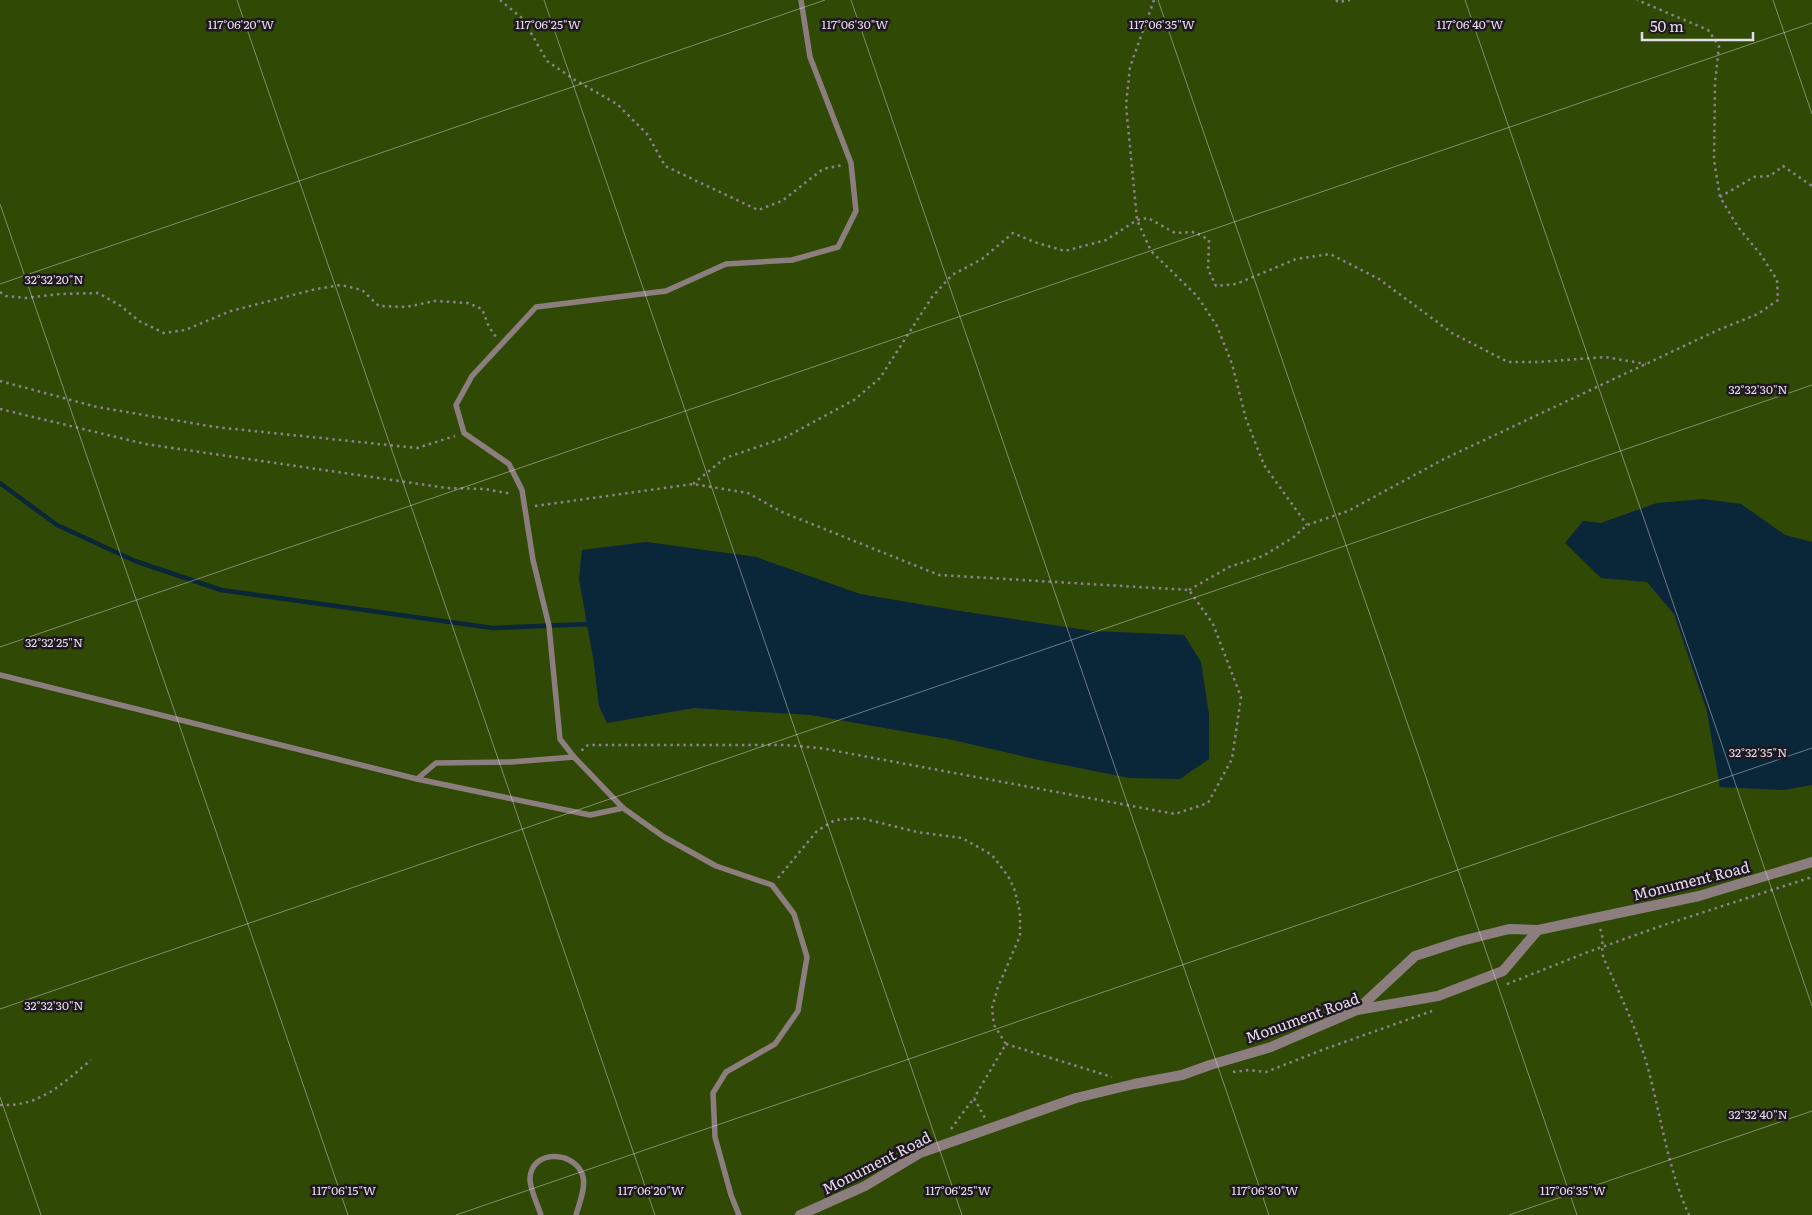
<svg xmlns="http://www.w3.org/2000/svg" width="1812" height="1215" viewBox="0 0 1812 1215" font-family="Literata,serif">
  <rect width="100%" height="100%" fill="#3b2d41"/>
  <!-- green -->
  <path fill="#304a05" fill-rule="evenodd" d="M 0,0 L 1812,0 L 1812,542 L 1785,535 L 1741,504 L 1657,503 L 1601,523 L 1583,521 L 1601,578 L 1647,582 L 1674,614 L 1707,711 L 1720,787 L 1783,790 L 1812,785 L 1812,1215 L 0,1215 ZM 646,542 L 756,557 L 860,594 L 960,611 L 1092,631 L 1184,635 L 1201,662 L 1209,715 L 1039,760 L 953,740 L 811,715 L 694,708 L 607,722 L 599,706 L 594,663 L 579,579 L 582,550 Z"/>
  <!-- water -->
  <g fill="#0a2639">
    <polygon points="1703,499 1741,504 1785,535 1812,542 1812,785 1783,790 1720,787 1707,711 1674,614 1647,582 1601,578 1565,543 1583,521 1601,523 1657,503"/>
    <polygon points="646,542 756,557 860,594 960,611 1092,631 1184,635 1201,662 1209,715 1209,759 1180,779 1129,778 1039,760 953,740 811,715 694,708 607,723 599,706 594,663 579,579 582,550"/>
  </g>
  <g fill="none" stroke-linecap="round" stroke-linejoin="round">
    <!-- stream -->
    <polyline stroke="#0a2639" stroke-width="4.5" points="0,483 57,525 135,561 221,590 493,628 589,624"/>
    <!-- path -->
    <g stroke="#8c8191" stroke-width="2.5" stroke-dasharray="2.5 4" stroke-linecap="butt">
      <polyline points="500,0 523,19 547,61 575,80 617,104 648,135 665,166 758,210 782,201 823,169 843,165"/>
      <polyline points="1154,0 1130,67 1126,105 1137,220 1151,251 1197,296 1217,326 1232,364 1246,419 1264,465 1307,525"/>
      <polyline points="1336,0 1338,2 1350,0"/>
      <polyline points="1720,197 1754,177 1770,176 1783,166 1812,186"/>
      <polyline points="0,292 6,296 25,298 60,294 98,293 121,306 139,321 164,333 185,330 231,311 316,289 341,285 362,290 379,306 406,307 435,301 468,303 482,309 489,327 496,337"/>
      <polyline points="0,381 97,407 215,427 417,448 455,436"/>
      <polyline points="0,409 145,444 447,488 485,489 512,494"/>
      <polyline points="693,484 725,458 784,438 854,400 880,378 932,297 952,275 982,259 1013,233 1034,242 1065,251 1106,240 1137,220 1148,218 1175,233 1195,232 1209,240 1208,269 1216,286 1236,284 1296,259 1330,254 1379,279 1452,333 1508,362 1539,362 1605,357 1646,364"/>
      <polyline points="535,506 693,484 748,493 782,512 939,575 1189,590 1213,624 1241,697 1232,759 1208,803 1175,814 820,748 784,745 588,745 581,751"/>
      <polyline points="1189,590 1229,567 1263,556 1294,537 1307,525 1348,511 1444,459 1718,330 1758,314 1778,300 1777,280 1761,255 1738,227 1720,197 1714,160 1715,83 1719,46 1708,30 1637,0"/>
      <polyline points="778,878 817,831 835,820 861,818 917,832 962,838 992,855 1008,876 1014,888 1020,912 1020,936 998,987 992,1008 994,1025 1006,1044 974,1098"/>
      <path d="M 1600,929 C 1605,938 1600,949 1604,959 C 1621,997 1640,1035 1650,1076 C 1662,1123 1669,1171 1689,1215"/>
      <polyline points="1507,984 1588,952 1661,926 1812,877"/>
      <polyline points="1006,1044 1112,1077"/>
      <polyline points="1233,1072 1249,1070 1266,1072 1322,1050 1432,1011"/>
      <path d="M 0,1105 C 40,1107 62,1084 91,1060"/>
      <polyline points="951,1129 974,1098 985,1118"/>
    </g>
    <!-- service -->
    <g stroke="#8c7e7f" stroke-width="5.5">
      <polyline points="0,675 417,779 590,815 623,808"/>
      <polyline points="417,779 436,763 511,762 574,757"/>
      <path d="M 541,1215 C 538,1206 529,1186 530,1178 C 532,1148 577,1151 583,1177 C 586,1188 579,1204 576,1215"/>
      <polyline points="739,1215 731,1195 715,1137 713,1093 726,1072 775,1044 798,1011 807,957 794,914 772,885 716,866 664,837 623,808 574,757 560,739 549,626 533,560 522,490 509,464 464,433 456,405 472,376 536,307 666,291 726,264 792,260 838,247 856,211 851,163 810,57 801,0"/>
    </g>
    <!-- minor -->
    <g stroke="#8c7e7f" stroke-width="10">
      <polyline points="1357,1010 1415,956 1461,941 1509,929 1538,930 1699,896 1812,862"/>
      <polyline points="800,1215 865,1186 920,1153 1076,1098 1134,1084 1182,1075 1210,1065 1271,1047 1357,1010 1438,996 1503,971 1538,930"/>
    </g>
  </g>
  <!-- ticks -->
  <path fill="none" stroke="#e6ddea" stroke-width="1" stroke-opacity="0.45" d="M 237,0 L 655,1215M 544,0 L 962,1215M 851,0 L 1269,1215M 1158,0 L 1577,1215M 1465,0 L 1812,1006M 1773,0 L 1812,114M 0,204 L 348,1215M 0,284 L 825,0M 0,647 L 1812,23M 0,1009 L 1812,385M 0,1097 L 41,1215M 456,1215 L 1812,748M 1509,1215 L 1812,1111"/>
  <g text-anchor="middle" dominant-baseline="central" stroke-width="5" stroke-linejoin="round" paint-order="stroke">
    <!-- street labels -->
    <g font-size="15" fill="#e6ddea" stroke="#1f1821">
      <text transform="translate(1691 880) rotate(-14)">Monument Road</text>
      <text transform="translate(1302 1017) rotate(-20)">Monument Road</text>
      <text transform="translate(876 1162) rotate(-27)">Monument Road</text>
    </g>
  </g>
  <g font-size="12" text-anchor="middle" fill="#e6ddea" stroke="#1f1821" stroke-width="5" stroke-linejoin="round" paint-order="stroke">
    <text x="241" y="29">117°06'20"W</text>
    <text x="855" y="29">117°06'30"W</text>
    <text x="1162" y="29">117°06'35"W</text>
    <text x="548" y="29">117°06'25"W</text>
    <text x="1470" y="29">117°06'40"W</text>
    <text x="54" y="284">32°32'20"N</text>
    <text x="1758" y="394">32°32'30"N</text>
    <text x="54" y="647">32°32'25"N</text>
    <text x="1758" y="757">32°32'35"N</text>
    <text x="54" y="1010">32°32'30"N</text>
    <text x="1758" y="1119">32°32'40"N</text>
    <text x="344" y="1195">117°06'15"W</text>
    <text x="651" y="1195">117°06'20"W</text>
    <text x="958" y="1195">117°06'25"W</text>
    <text x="1265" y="1195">117°06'30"W</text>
    <text x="1573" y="1195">117°06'35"W</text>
  </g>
  <!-- scale -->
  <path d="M1642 32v8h111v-8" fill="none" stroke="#e6ddea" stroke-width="2.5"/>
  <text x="1650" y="32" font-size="15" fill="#e6ddea" stroke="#1f1821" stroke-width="4" paint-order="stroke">50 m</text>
</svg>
